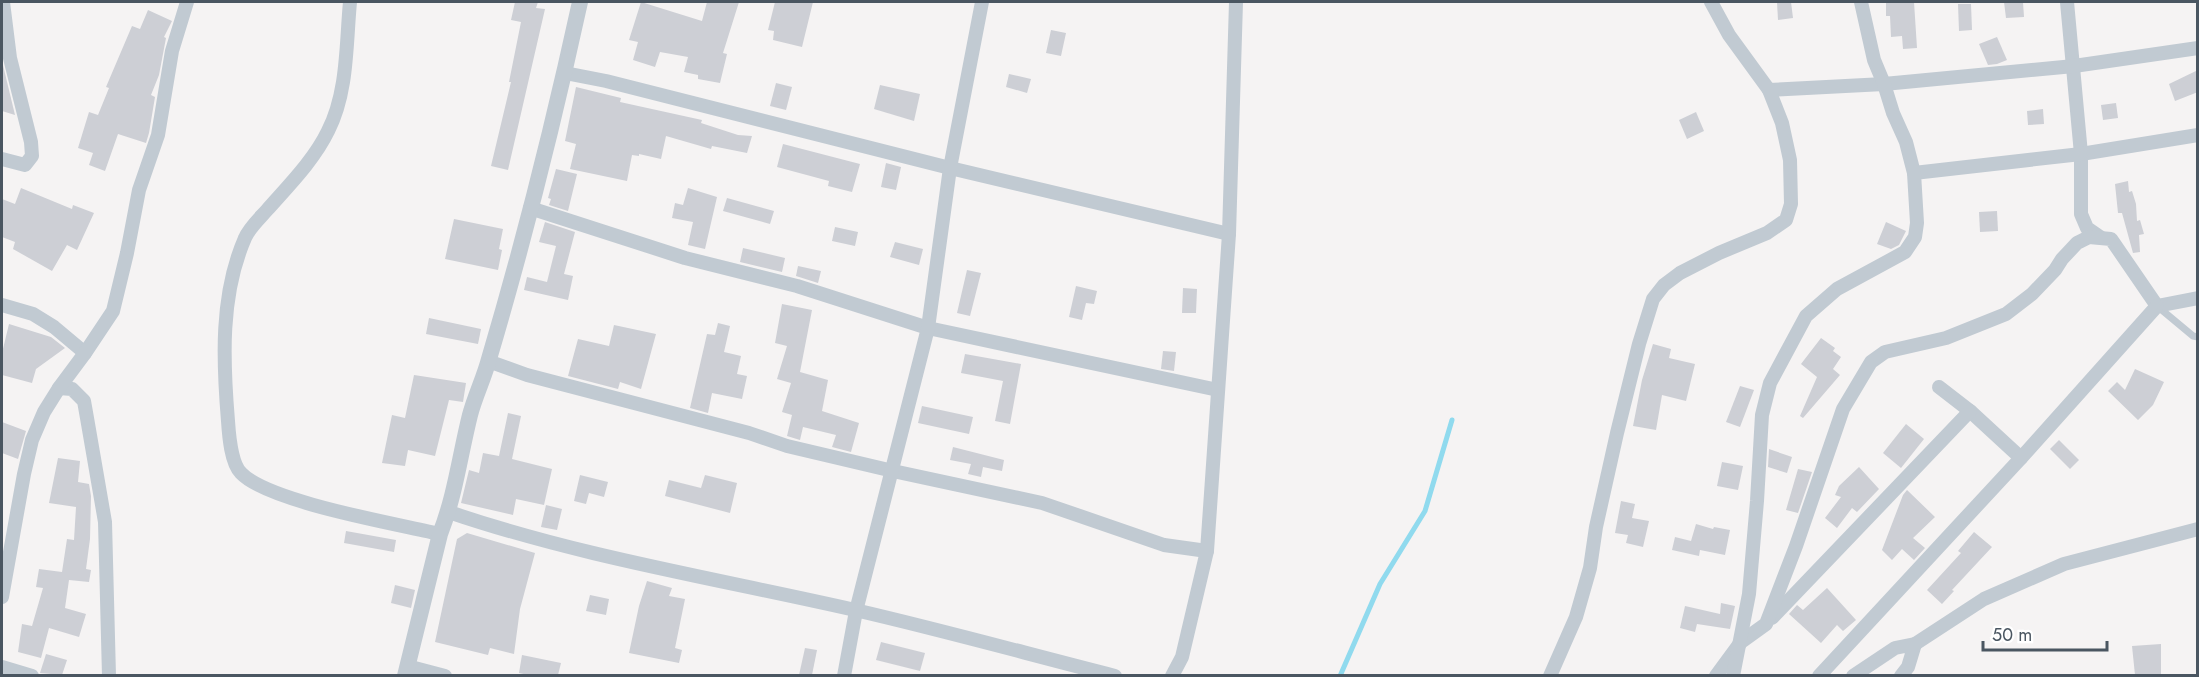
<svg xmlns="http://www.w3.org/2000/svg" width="2199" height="677" viewBox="0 0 2199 677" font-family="Jost,sans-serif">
  <rect width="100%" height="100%" fill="#f5f3f3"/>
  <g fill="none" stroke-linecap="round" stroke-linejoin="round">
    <!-- stream -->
    <polyline stroke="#90daee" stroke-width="5" points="1340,676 1380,584 1425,511 1452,420"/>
  </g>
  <!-- building -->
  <g fill="#cdcfd5">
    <polygon points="515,2 538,2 536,8 545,9 508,170 491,166 511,82 509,82 521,22 511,20"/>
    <polygon points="641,2 702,21 707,2 739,2 723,53 727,54 720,83 698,79 698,75 684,72 688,57 660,52 655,67 633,60 638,42 629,40"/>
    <polygon points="775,2 813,2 802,47 773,40 774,31 768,30"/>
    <polygon points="1777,2 1791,2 1793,18 1778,20"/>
    <polygon points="1886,2 1914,2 1917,48 1903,49 1902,36 1891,37 1890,16 1886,16"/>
    <polygon points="2004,2 2023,2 2024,17 2006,18"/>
    <polygon points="1958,4 1971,4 1972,30 1959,31"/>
    <polygon points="148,10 172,21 164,37 166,38 159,75 151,95 155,97 149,133 146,143 118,134 105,171 89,165 93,153 78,148 89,112 98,115 109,88 106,87 132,26 140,29"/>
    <polygon points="1051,30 1066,33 1061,56 1046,53"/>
    <polygon points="1997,37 2007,60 1997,64 1988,65 1979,44"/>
    <polygon points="2,61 15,115 2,111"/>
    <polygon points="2198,70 2198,92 2175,101 2169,84"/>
    <polygon points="1009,74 1031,79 1027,93 1006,87"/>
    <polygon points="776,83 792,87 786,110 770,106"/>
    <polygon points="880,85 920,94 914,121 874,109"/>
    <polygon points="576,87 621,98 620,102 702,120 701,123 738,135 752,136 747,153 712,146 711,149 666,136 661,159 639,154 639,156 632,155 627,181 570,169 576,144 565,141"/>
    <polygon points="2116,103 2118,118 2103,120 2101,105"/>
    <polygon points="2043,109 2044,124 2028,125 2027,111"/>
    <polygon points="1696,112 1704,131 1687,139 1679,120"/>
    <polygon points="783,144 860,164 852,192 828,186 829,181 777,167"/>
    <polygon points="886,163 901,167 896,190 881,187"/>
    <polygon points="556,169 577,174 568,211 549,205 551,199 548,198"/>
    <polygon points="2128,181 2129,192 2132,191 2136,204 2137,221 2140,220 2144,234 2139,235 2140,252 2133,253 2122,213 2118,213 2115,184"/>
    <polygon points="21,188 72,209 73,205 94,213 77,250 67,245 52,271 13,249 15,242 2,237 2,199 15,204"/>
    <polygon points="688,188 717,197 705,249 688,245 693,222 672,218 675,203 683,205"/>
    <polygon points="727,198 774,211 770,224 723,211"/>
    <polygon points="1997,211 1998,231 1980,232 1979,212"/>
    <polygon points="454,219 503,229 499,249 502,250 498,270 445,259"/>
    <polygon points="545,222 575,232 564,274 573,276 568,300 524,290 527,277 547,282 556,246 539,242"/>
    <polygon points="1886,222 1906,231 1899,245 1891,249 1877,244"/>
    <polygon points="835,227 858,232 855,246 832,241"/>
    <polygon points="895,242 923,249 919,265 890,257"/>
    <polygon points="743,248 785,258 782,272 740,262"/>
    <polygon points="798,266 821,271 818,283 796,276"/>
    <polygon points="967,270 981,273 970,316 957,313"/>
    <polygon points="1076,286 1097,291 1094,304 1086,303 1082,320 1069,317"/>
    <polygon points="1183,288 1197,289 1196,313 1182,313"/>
    <polygon points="782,304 812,310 800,372 828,380 822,411 859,423 851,452 832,447 836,435 803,427 800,440 787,436 792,415 782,412 791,383 777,379 787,346 775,343"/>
    <polygon points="429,318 481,329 478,344 426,334"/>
    <polygon points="718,323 730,326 724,352 741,356 737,374 747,376 742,399 712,393 708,413 690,408 707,334 715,335"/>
    <polygon points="9,324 51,337 65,348 36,369 32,383 2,375 2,353"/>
    <polygon points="614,325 656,334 641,389 620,382 618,389 568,376 578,339 609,346"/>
    <polygon points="1821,338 1835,348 1833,351 1841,357 1833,369 1840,375 1803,418 1800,416 1817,377 1801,364"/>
    <polygon points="1653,344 1671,349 1669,358 1695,364 1686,401 1662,395 1656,430 1633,426 1642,380"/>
    <polygon points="1163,351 1176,352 1174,371 1161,369"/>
    <polygon points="965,354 1021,364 1010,424 995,421 1003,381 961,373"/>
    <polygon points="2135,369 2164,382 2153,405 2138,420 2108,391 2117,382 2125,390"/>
    <polygon points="414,375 466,383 463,402 449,400 435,456 408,450 405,466 382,463 392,415 405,418"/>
    <polygon points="1740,386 1754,390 1740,427 1726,422"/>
    <polygon points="922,406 973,417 969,434 918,423"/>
    <polygon points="508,413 521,416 512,459 552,469 544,505 516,499 513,515 461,503 469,470 479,473 483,453 499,456"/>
    <polygon points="2,422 26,431 18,459 2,453"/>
    <polygon points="1906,424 1924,439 1901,468 1883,453"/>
    <polygon points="2059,440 2079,460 2070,469 2050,449"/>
    <polygon points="953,447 1004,460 1002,471 983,467 981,477 968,474 971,464 950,460"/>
    <polygon points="1769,449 1792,457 1787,473 1768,467"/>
    <polygon points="58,458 80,461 78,482 89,484 91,496 90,539 86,569 91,570 89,582 69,580 65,608 86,614 79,637 49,628 41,658 18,652 22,624 32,626 43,588 36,587 39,569 62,572 67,539 74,540 76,507 49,503"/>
    <polygon points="1722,462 1743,466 1738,490 1717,486"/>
    <polygon points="1859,467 1879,489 1857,512 1852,508 1837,528 1825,518 1841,497 1835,495 1839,486"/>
    <polygon points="1798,469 1812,472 1798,513 1786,510"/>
    <polygon points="580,475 608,482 604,497 589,493 586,504 574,501"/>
    <polygon points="705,475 737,483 730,513 665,496 669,480 701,488"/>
    <polygon points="1907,490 1935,517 1913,538 1925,548 1914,560 1902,549 1892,560 1882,550 1903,495"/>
    <polygon points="1621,501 1635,504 1632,518 1649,521 1643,547 1626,543 1628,535 1615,533"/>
    <polygon points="546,505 562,509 557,530 541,527"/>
    <polygon points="1696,524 1713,529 1714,527 1730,530 1725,555 1700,550 1699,556 1672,550 1675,537 1691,541"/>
    <polygon points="346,531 396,540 394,552 344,543"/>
    <polygon points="1974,532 1992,547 1952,590 1954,591 1942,604 1927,590 1961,553 1958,551"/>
    <polygon points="467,533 535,553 520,609 514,654 490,648 488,655 435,642 457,539"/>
    <polygon points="647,581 672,588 669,596 685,599 675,648 682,650 679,663 629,653 639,606"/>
    <polygon points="395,585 415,590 411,608 391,603"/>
    <polygon points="1827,588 1856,620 1843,631 1837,625 1821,643 1789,614 1797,605 1803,610"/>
    <polygon points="590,595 609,599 606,615 586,611"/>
    <polygon points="1721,603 1735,606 1730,629 1697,624 1695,632 1680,628 1685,606 1720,614"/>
    <polygon points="881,642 925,653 920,671 876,660"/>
    <polygon points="2161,644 2161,675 2135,675 2132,646"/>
    <polygon points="805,648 817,650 812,675 799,675"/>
    <polygon points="46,654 67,660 62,675 40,673"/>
    <polygon points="522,655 561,663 558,675 528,675 519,673"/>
  </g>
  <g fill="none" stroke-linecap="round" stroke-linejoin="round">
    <!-- service -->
    <polyline stroke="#c1cad2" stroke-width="7" points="2157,306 2193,336 2198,337"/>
    <!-- minor -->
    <g stroke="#c1cad2" stroke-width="14">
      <path d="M 350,2 C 346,43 348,92 328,131 C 314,160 289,185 267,210 C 260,218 249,228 245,238 C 220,295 223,361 228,421 C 229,436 231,463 241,473 C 268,502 398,524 440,534"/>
      <polyline points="2067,2 2081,154 2081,214 2087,228 2100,237"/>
      <polyline points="565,73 606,81 950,168 1229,234"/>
      <polyline points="1769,90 1884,84 2074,66 2198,48"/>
      <polyline points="2,159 25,165 32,156 31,142 10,58 3,2"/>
      <polyline points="1914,173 2081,154 2198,135"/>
      <polyline points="530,208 685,258 797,286 928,328 1218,390"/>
      <polyline points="2,305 33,314 54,327 85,353"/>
      <polyline points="488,361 527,375 749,433 787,446 893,471 1042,503 1164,545 1207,551"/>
      <polyline points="1939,387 1970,411 2021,458"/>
      <polyline points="59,388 72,389 84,401 87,418 105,522 109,676"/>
      <path d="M 449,512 C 581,557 719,579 855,610 C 942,630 1028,654 1115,676"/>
      <polyline points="2,597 24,474 32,440 44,412 59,388 85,353 113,311 127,253 139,190 158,135 172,51 187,2"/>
      <polyline points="1772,618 1970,411"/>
      <polyline points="1915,644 1984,599 2064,564 2198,529"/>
      <polyline points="407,666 445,676"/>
      <polyline points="2,667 32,676"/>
      <polyline points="844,676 856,611 928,328 950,168 982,2"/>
      <polyline points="1172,676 1182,657 1207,551 1229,234 1236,2"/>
      <polyline points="1550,676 1576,617 1590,568 1596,527 1617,433 1639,344 1653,299 1664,285 1680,273 1719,253 1767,233 1786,220 1791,204 1790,160 1782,123 1769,90 1729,35 1711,2"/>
      <polyline points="1716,676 1741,642 1766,624 1796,546 1843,409 1871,362 1885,352 1946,338 2006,314 2032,294 2055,270 2062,259 2077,243 2089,237 2111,239 2157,306 2198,298"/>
      <polyline points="1733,676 1749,594 1757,501 1762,415 1770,383 1806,316 1837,289 1905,252 1915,237 1917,223 1914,173 1906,142 1893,113 1884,84 1874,60 1861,2"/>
      <polyline points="1819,676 2021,458 2157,306"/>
      <polyline points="1853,676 1895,648 1915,644 1908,667 1901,676"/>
    </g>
    <!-- tertiary -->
    <path stroke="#c1cad2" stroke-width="16" d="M 405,676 L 440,534 C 455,496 460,455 470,415 C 475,396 484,378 489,359 C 524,241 554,121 580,2"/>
  </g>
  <!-- border -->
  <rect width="2199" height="677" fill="none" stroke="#4a5661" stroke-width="6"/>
  <!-- scale -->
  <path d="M1983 641v9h124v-9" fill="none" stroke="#4a5661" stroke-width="3"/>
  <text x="1992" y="641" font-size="18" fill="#4a5661" stroke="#ffffff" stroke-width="4.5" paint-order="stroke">50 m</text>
</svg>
